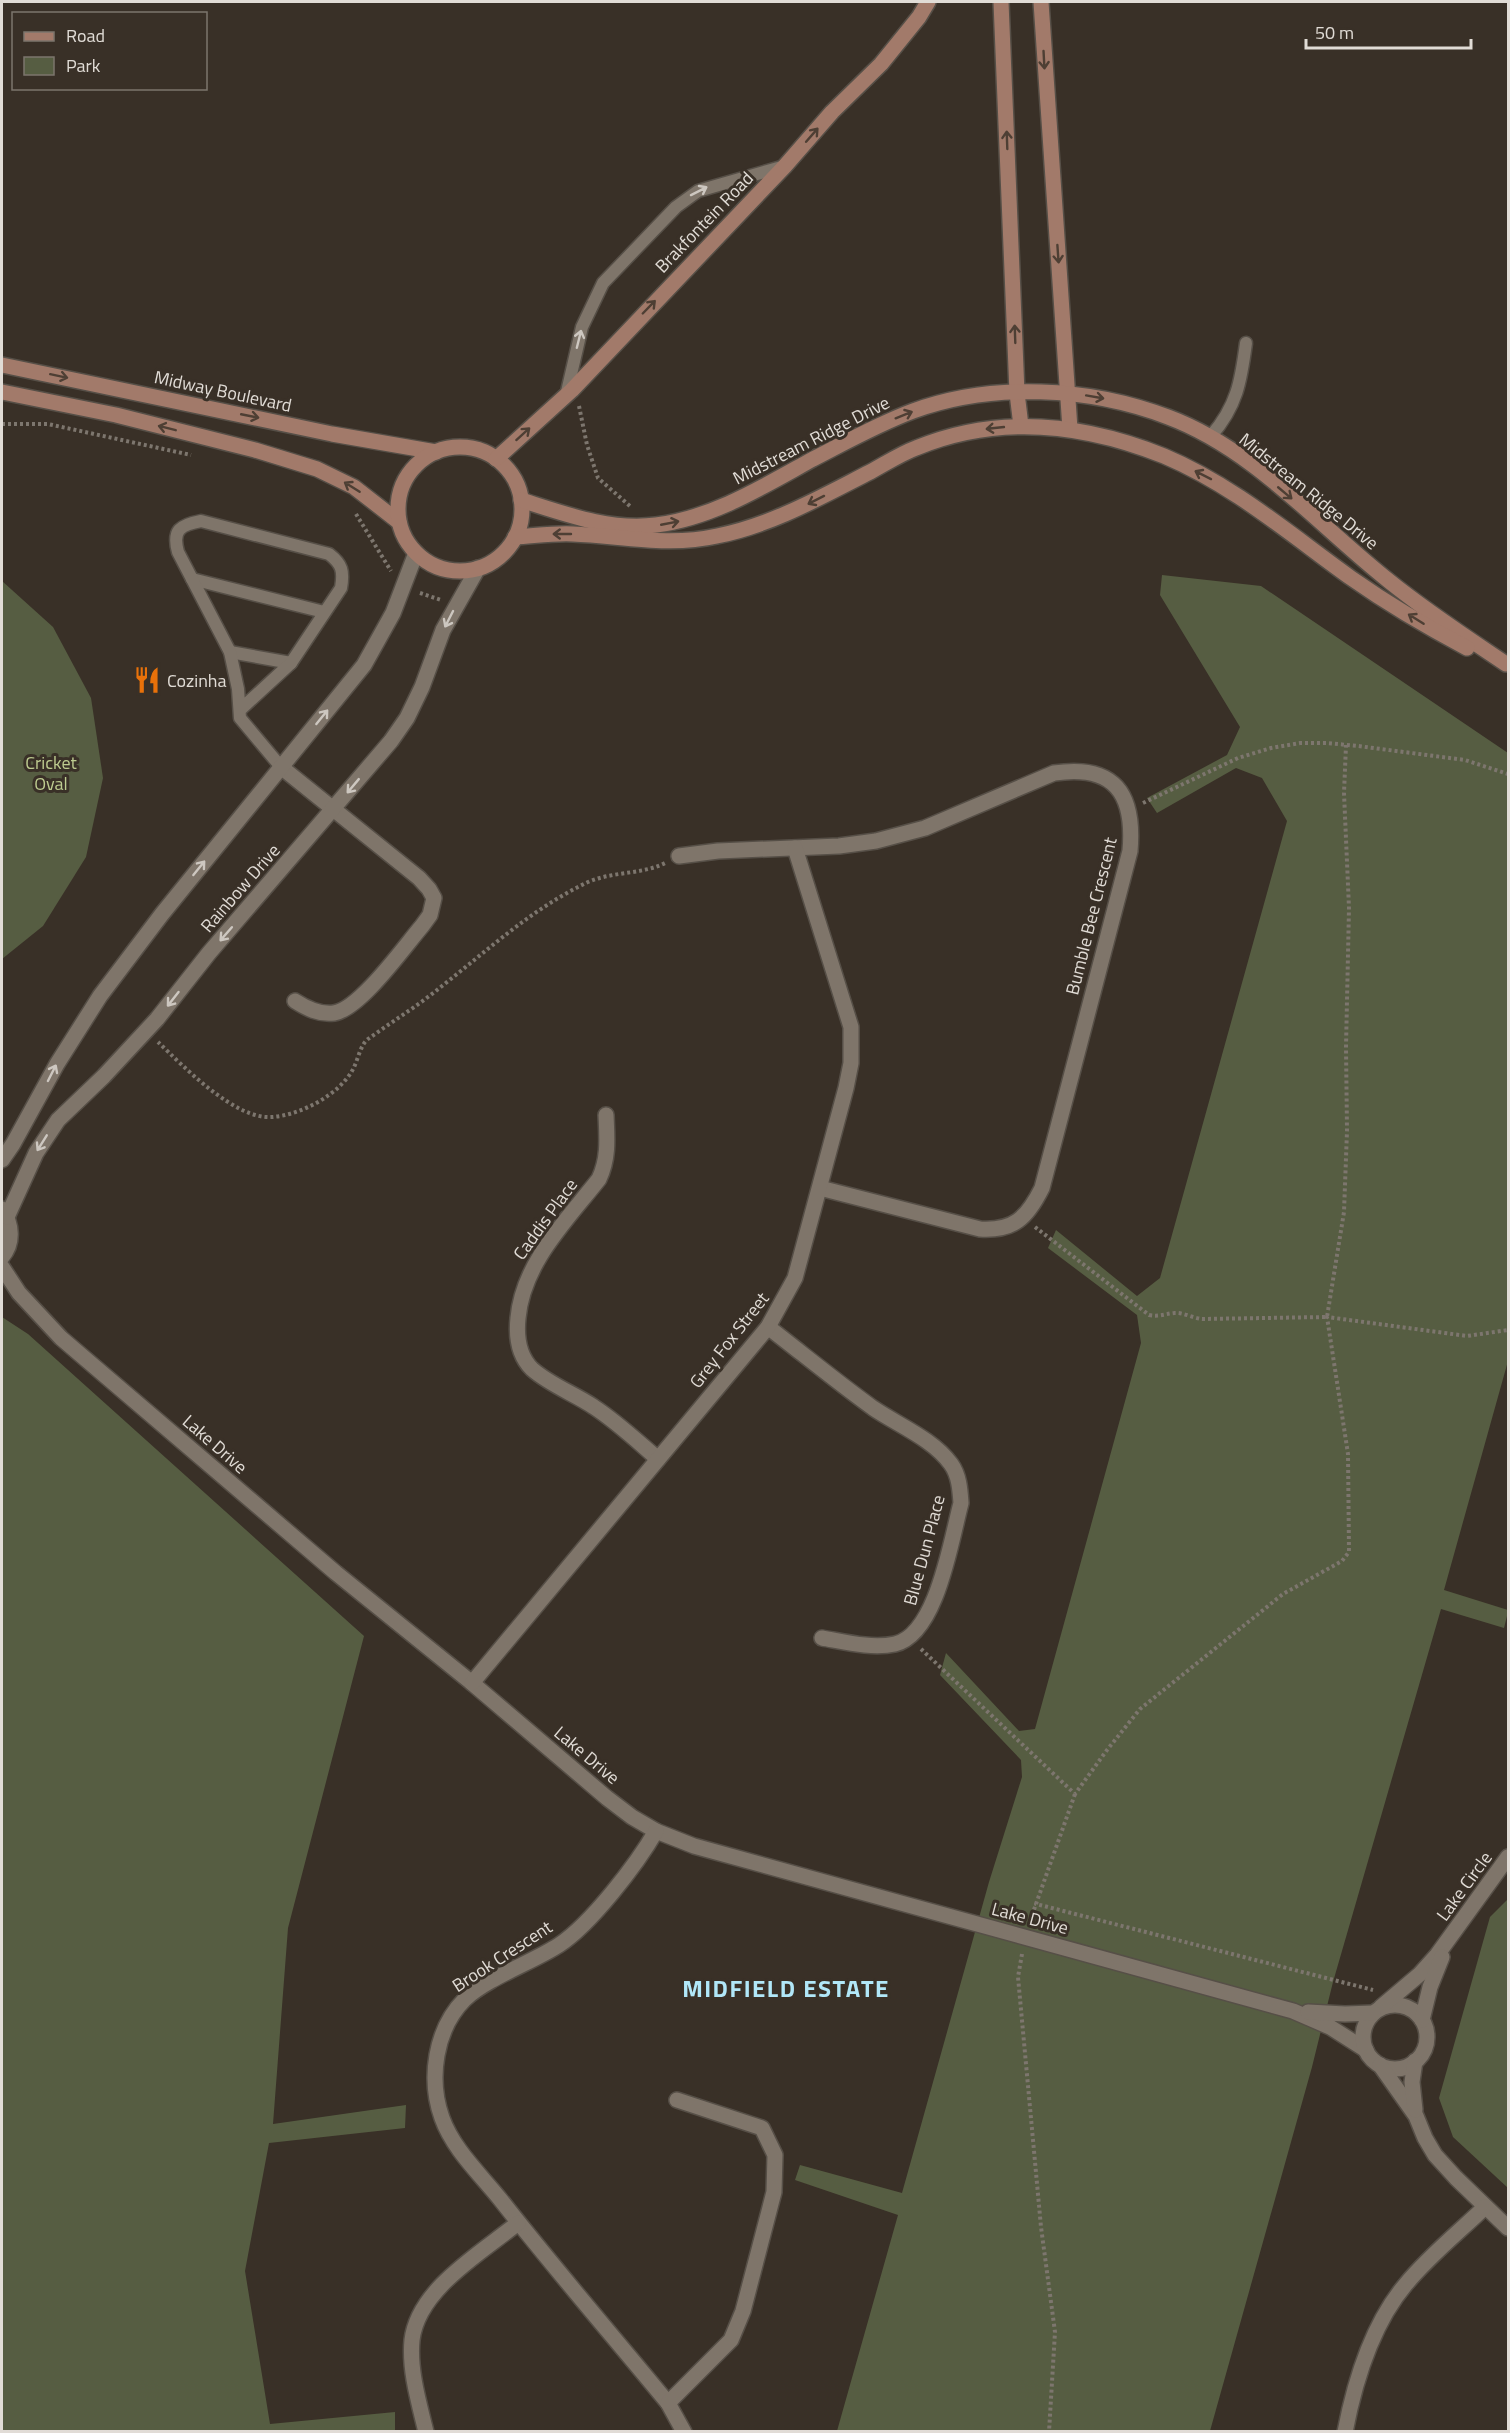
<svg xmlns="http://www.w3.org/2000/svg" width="1510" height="2433" viewBox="0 0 1510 2433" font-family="'Titillium Web',sans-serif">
  <rect width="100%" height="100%" fill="#393027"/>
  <!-- green -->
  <g fill="#565d42">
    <polygon points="1162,575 1261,586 1508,753 1508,1361 1444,1590 1508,1610 1508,1612 1504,1628 1441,1609 1333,1982 1312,2067 1210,2431 837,2431 898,2215 795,2180 800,2165 902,2193 989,1882 1022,1777 1021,1760 940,1675 946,1653 1019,1731 1035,1729 1141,1343 1137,1315 1048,1248 1056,1230 1137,1296 1160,1278 1287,821 1262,778 1236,768 1157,813 1147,798 1227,755 1240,727 1160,595"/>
    <polygon points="2,581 53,627 91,698 103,778 86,857 43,926 2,959"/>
    <polygon points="2,1317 28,1334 364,1636 288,1928 273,2124 406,2105 405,2128 269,2143 245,2271 270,2424 395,2412 395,2431 2,2431"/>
    <polygon points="1508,1899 1508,2188 1453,2137 1439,2098 1490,1917"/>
  </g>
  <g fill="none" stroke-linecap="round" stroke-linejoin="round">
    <defs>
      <g id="lane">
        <polyline points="566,396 582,327 603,283 676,207 698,191 785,166"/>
        <path d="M 1211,436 C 1237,406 1241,381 1246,343"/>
        <polyline points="192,579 324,612"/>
        <polyline points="230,652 291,663"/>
        <path d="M 241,709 L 291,663 L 341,588 C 344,571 342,564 329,554 L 201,521 C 180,525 172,530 178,552 L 230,652 L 238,689 L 240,718 L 281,767"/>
      </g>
      <g id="street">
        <path d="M 281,767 L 419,878 L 429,889 L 434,898 L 430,915 L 422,926 C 404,947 360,1009 334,1013 C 319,1015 306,1008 295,1001"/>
        <path d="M 679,856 L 718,851 L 839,846 L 876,841 L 925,828 L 1054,773 C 1114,764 1135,793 1130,851 L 1042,1188 C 1027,1218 1014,1231 980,1229 L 820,1188"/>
        <path d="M 606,1115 C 607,1138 609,1158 599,1179 C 566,1221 523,1263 518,1318 C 516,1337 518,1355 532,1369 C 550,1385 575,1394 594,1407 C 617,1422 637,1441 658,1459"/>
        <polyline points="2,1160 13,1144 57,1064 100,996 162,914 364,665 393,613 416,553"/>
        <path d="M 2,1209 C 12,1224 14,1243 2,1257"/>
        <polyline points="7,1217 36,1153 58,1120 104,1076 157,1019 209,953 391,741 407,718 422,687 443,630 478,568"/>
        <polyline points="2,1267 19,1293 61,1338 336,1573 472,1683 607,1798 632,1817 656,1831 694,1846 1293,2011 1330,2027 1366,2050"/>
        <path d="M 768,1327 C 803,1354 837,1382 873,1408 C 898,1425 933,1439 951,1464 C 959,1475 960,1489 961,1503 C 951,1540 937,1634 895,1644 C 872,1649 845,1642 822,1638"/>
        <polyline points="472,1683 768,1327 795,1278 846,1088 851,1063 851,1027 795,848"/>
        <path d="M 656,1831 C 637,1864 591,1924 559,1945 C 533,1962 487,1978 465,1999 C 435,2029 428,2079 442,2118 C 453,2149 480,2174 500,2199 C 554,2268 612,2335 668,2403 L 684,2432"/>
        <circle cx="1395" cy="2037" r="32"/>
        <polyline points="1381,2007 1420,1974 1437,1955 1508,1857"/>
        <polyline points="1308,2012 1345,2014 1373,2013"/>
        <polyline points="1422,2020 1430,1987 1442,1957"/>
        <polyline points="1380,2065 1416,2116 1425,2138 1435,2155 1456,2178 1508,2228"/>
        <polyline points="1415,2110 1412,2082 1415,2061"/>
        <polyline points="668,2403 731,2340 743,2311 774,2192 775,2155 762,2128 677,2100"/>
        <path d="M 426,2432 C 419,2403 409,2370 412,2340 C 418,2289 481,2253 518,2223"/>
        <path d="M 1345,2432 C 1355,2380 1372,2324 1406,2284 C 1429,2256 1459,2232 1485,2207"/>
      </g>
      <g id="secondary">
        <polyline points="1001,2 1017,393 1021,426"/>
        <polyline points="1041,2 1070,429"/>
        <polyline points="2,365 332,434 436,452"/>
        <polyline points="2,392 116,415 255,450 317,469 354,487 399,522"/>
        <circle cx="460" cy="509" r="62"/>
        <polyline points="496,459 572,390 785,166 832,112 881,64 919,17 928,2"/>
        <path d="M 521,500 C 565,514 610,531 656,525 C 713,518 764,486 813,459 C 846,442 878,424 913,411 C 993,382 1089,387 1168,417 C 1254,449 1318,525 1389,581 C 1426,611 1466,637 1506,664"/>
        <path d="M 515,537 C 534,536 553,533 573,534 C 622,536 668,547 717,536 C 772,525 821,497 870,472 C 885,464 900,454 916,448 C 998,414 1084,424 1164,456 C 1233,485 1291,535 1351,578 C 1388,604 1427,627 1467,648"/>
      </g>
    </defs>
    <!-- lane casing -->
    <use href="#lane" stroke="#564f47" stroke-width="15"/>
    <!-- street casing -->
    <use href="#street" stroke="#564f47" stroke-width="18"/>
    <!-- secondary casing -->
    <use href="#secondary" stroke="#564f47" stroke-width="18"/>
    <!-- path -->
    <g stroke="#7d766e" stroke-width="4" stroke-dasharray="3 3" stroke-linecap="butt">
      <polyline points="579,406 587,445 598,478 631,507"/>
      <polyline points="2,424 48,424 191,455"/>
      <polyline points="356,514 391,571"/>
      <polyline points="420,593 441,600"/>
      <polyline points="1143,803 1238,758 1271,748 1300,743 1327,743 1358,746 1465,760 1508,774"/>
      <path d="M 158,1042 C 183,1066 235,1120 272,1117 C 301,1115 338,1095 352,1071 C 358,1061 360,1045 368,1039 C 393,1021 419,1005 442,986 C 489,949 532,909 586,883 C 611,871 641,875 665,863"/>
      <path d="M 1035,1227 L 1149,1315 C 1159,1317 1164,1314 1174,1313 C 1182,1312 1193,1318 1202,1319 L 1327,1317 L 1344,1212 L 1347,1131 L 1346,1047 L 1349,908 L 1344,793 L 1346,745"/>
      <polyline points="921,1649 1075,1794 1107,1750 1140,1709 1283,1594 1342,1561 1349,1552 1348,1454 1327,1317 1467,1336 1508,1330"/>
      <polyline points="1075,1794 1036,1904 1373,1990"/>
      <polyline points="1030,1921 1036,1904"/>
      <polyline points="1022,1954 1018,1977 1041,2227 1055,2332 1049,2432"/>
    </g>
    <!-- lane -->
    <use href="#lane" stroke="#7f756a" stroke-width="12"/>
    <!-- street -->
    <use href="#street" stroke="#7f756a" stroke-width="15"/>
    <!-- secondary -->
    <use href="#secondary" stroke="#a27a6a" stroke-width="15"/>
  </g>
  <!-- one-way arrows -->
  <defs><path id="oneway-shaft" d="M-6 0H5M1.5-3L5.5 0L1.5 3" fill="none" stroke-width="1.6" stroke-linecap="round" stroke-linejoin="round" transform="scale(1.5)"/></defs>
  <g stroke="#4e3f34">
    <use href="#oneway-shaft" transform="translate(1044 60) rotate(87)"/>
    <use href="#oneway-shaft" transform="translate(812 135) rotate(-49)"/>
    <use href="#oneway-shaft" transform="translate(1007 140) rotate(-92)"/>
    <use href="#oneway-shaft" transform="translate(1058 254) rotate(86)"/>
    <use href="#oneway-shaft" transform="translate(649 307) rotate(-46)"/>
    <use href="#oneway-shaft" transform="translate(1015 334) rotate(-92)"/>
    <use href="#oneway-shaft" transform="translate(59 376) rotate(12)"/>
    <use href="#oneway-shaft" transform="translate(1095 397) rotate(10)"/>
    <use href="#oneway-shaft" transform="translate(904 415) rotate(-22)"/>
    <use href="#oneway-shaft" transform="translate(250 416) rotate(11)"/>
    <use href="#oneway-shaft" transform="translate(167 428) rotate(-166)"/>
    <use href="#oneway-shaft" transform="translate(995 428) rotate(174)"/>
    <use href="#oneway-shaft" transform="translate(523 434) rotate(-42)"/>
    <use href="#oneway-shaft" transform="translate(1203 475) rotate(-153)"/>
    <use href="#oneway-shaft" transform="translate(352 487) rotate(-148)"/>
    <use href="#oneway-shaft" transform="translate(1285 493) rotate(40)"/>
    <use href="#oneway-shaft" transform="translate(816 500) rotate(153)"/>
    <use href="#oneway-shaft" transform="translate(670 523) rotate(-11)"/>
    <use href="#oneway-shaft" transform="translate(562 534) rotate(180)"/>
    <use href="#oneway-shaft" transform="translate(1416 619) rotate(-148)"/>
  </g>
  <g stroke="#cdc7c0">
    <use href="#oneway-shaft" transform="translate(699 191) rotate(-27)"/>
    <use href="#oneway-shaft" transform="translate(579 339) rotate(-76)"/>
    <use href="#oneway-shaft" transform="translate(449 619) rotate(117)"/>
    <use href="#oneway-shaft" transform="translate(322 717) rotate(-51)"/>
    <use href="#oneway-shaft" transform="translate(353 786) rotate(130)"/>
    <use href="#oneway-shaft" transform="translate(199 868) rotate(-51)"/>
    <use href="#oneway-shaft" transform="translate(226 934) rotate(131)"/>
    <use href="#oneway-shaft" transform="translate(173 999) rotate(128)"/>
    <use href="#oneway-shaft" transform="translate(52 1073) rotate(-63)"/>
    <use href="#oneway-shaft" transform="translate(42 1143) rotate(122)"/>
  </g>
  <!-- icons -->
  <defs>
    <symbol id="restaurant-bare" viewBox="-9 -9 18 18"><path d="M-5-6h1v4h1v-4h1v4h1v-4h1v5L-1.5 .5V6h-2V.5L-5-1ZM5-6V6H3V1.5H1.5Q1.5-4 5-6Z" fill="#e8710a" stroke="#393027" stroke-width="2.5" paint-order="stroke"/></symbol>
  </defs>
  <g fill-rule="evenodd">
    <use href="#restaurant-bare" x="128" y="661" width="38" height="38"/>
  </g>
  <g text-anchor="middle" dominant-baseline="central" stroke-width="6" stroke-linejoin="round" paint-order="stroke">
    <!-- street labels -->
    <g font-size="18" fill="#e1dcd6" stroke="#393027">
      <text transform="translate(704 222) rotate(-46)">Brakfontein Road</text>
      <text transform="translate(223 391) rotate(12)">Midway Boulevard</text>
      <text transform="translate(811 440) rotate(-27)">Midstream Ridge Drive</text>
      <text transform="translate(1309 491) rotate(39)">Midstream Ridge Drive</text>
      <text transform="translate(240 888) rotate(-49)">Rainbow Drive</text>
      <text transform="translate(1091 916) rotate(-76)">Bumble Bee Crescent</text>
      <text transform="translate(545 1219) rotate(-54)">Caddis Place</text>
      <text transform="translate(729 1340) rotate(-52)">Grey Fox Street</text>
      <text transform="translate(215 1444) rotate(41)">Lake Drive</text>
      <text transform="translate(924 1550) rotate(-75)">Blue Dun Place</text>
      <text transform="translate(587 1755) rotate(40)">Lake Drive</text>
      <text transform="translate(1464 1886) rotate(-54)">Lake Circle</text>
      <text transform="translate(1030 1918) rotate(15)">Lake Drive</text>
      <text transform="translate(502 1956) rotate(-33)">Brook Crescent</text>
    </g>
    <!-- poi labels -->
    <g font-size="18" fill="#e1dcd6" stroke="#393027" text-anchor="start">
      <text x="167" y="680">Cozinha</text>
    </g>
    <!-- park labels -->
    <g font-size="18" fill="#becc90" stroke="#393027">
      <text x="51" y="762">Cricket<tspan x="51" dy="21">Oval</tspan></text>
    </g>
    <!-- district labels -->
    <g font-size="24" font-weight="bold" letter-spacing="1.5" fill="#b1e7f8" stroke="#393027">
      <text x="786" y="1988">MIDFIELD ESTATE</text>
    </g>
  </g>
  <!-- border -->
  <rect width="1510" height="2433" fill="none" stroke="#e1dcd6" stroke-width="6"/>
  <!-- legend -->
  <rect x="12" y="12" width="195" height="78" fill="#393027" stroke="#7c756d" stroke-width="1.5"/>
  <rect x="24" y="32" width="30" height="9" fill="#a27a6a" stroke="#7c756d" stroke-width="1.5"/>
  <text x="66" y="42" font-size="18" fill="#e1dcd6">Road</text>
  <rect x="24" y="57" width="30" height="18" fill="#565d42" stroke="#7c756d" stroke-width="1.5"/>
  <text x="66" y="72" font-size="18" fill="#e1dcd6">Park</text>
  <!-- scale -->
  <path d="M1306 39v9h165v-9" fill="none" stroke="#e1dcd6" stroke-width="3"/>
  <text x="1315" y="39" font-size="18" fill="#e1dcd6" stroke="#393027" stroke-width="4.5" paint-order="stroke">50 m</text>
</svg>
